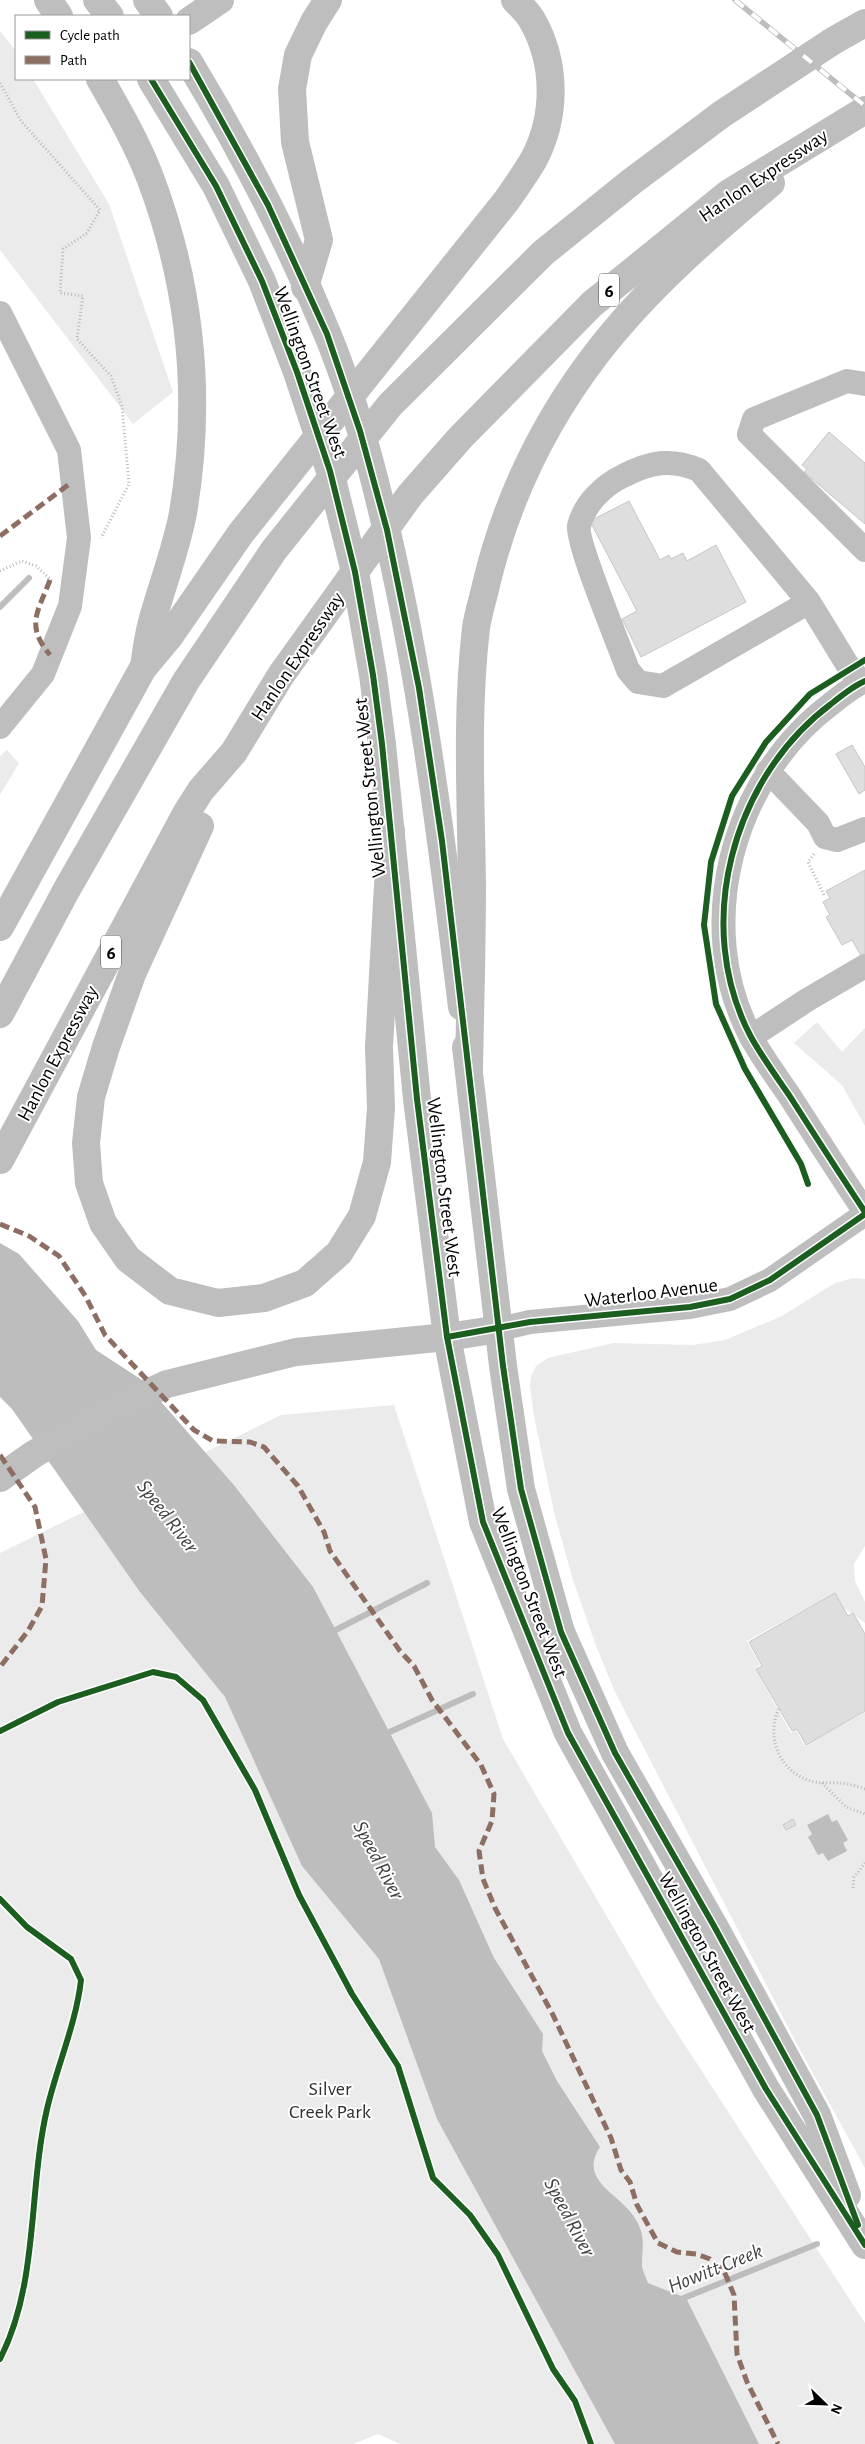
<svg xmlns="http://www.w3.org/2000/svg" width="865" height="2444" font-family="'Alegreya Sans',sans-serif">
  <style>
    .green { fill: #ebebeb }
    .water { fill: #bdbdbd }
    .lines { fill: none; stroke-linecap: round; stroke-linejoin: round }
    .stream { stroke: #bdbdbd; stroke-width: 6 }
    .building { fill: #dedede; stroke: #c6c6c6 }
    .path { stroke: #b9b9b9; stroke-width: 3; stroke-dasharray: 1 2.5; stroke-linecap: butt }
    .minor { stroke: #bebebe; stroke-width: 24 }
    .major { stroke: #bebebe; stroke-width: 28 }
    .highway { stroke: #bebebe; stroke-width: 28 }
    .rail-casing { stroke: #bebebe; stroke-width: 5.5 }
    .rail { stroke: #fff; stroke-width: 4; stroke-dasharray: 11; stroke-linecap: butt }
    .quiet { stroke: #8d6e63; stroke-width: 5; stroke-dasharray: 10 5; stroke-linecap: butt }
    .cycleway-casing { stroke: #fff; stroke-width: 9 }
    .cycleway { stroke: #1b5e20; stroke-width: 6 }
    .labels { text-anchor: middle; stroke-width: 4; stroke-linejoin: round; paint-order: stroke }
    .shield { fill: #fff; stroke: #4c4c4c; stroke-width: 1 }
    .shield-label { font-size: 19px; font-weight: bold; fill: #000 }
    .street-label { font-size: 20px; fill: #000; stroke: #fff }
    .park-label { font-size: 20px; fill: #313131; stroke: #fff }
    .water-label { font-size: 21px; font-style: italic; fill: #424242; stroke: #fff }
  </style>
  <rect width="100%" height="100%" fill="#fff"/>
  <g class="green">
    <polygon points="0,31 16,51 16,79 33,79 109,204 173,392 133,424 0,250"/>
    <polygon points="7,750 19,763 0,795 0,756"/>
    <polygon points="817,1022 842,1052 865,1028 865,1126 842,1085 794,1043"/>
    <polygon points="853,1278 865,1279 865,1546 854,1564 855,1581 865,1602 865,1623 844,1608 835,1593 747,1641 760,1665 755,1668 791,1733 796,1730 805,1746 865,1712 865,2168 799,2048 615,1692 596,1646 573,1580 554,1512 534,1416 530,1386 531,1376 536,1366 548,1358 613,1343 693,1345 725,1340 782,1316 835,1283"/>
    <polygon points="394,1405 503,1739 657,2002 865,2323 865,2444 400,2444 378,2434 353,2444 0,2444 0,1553 281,1415"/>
  </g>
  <g class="water">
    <path d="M 0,1243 L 19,1254 L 78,1321 L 96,1350 L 142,1380 L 233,1484 L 313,1587 L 432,1813 L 435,1847 L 459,1880 L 494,1958 L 543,2034 L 542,2051 L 557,2081 L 600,2147 C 577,2182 622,2194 636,2220 C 646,2237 642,2247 642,2265 C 642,2270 646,2277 648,2283 L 686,2298 L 759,2444 L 615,2444 L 437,2119 L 379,1959 L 302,1866 L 225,1697 L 140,1592 L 12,1409 L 0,1397 Z"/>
    <polygon points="828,1814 832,1822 837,1820 848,1840 843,1843 847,1851 828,1861 823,1853 818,1855 808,1837 812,1834 807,1825"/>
  </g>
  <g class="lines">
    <g class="stream">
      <polyline points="0,607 29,578"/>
      <polyline points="328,1634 427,1583"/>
      <polyline points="383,1735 473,1694"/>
      <polyline points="679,2300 817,2244"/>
    </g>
  </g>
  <g class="building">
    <polygon points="829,432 865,463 865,524 804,472 807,469 802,465"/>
    <polygon points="629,501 660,560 669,555 671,559 683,553 687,561 716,545 746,602 641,657 622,619 637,611 590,521"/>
    <polygon points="852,745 865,767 865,790 859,794 836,754"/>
    <polygon points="865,870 865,958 863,959 852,940 842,945 826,917 830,915 823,902 830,898 826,891"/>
    <polygon points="835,1593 848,1616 853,1613 865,1634 865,1711 806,1745 797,1729 792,1731 756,1669 762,1666 749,1642"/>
    <polygon points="793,1819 796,1825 786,1830 783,1825"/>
  </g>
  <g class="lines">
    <g class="path">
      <polyline points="0,83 21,121 100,210 87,233 63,249 60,293 83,296 77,339 111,376 122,406 129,484 101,538"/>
      <polyline points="0,571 22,561 36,566 52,581"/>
      <polyline points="814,854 808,862 825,897"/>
      <path d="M 779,1709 C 765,1737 780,1772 811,1781 C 820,1784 829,1782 838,1783 C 847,1783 856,1786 865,1789"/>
      <polyline points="822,1783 846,1807 865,1814"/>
      <polyline points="853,1888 854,1877 865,1863"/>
    </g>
    <g class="minor">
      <polyline points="0,313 69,450 79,538 70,606 43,674 0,727"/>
      <polyline points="865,384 847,381 754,419 749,434 865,550"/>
      <path d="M 809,602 L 663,686 L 638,682 L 628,670 C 620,647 576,542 579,526 C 584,504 604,485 623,476 C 650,462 671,458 699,470 L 809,602 L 850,669 L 862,682"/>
      <path d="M 865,681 C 853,686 841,696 831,704 C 732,778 692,926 751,1037 C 762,1057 776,1076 789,1095 C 814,1134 839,1173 865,1212"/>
      <polyline points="768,771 818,823 825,837 837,840 865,829"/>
      <polyline points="751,1037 807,1000 865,966"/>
      <polyline points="500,1329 530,1322 690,1307 730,1299 770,1280 865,1214"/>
    </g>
    <g class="major">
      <polyline points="97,0 110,16"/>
      <polyline points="147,0 159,16"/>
      <path d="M 189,62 C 241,148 288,239 327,333 C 361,416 382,505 400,592 C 428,729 445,868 462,1007"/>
      <polyline points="151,79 216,186 262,281 297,372 330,471 355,572 373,675 382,744 417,1099 447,1337 483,1522 568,1733 766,2089 865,2245"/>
      <polyline points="466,1047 503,1366 521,1489 561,1632 615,1753 714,1926 817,2115 847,2195"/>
      <polyline points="447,1337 500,1329"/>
    </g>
    <g class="highway">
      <polyline points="48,0 59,16"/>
      <polyline points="189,21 220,0"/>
      <path d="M 100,79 C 119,112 138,145 151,180 C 191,287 202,400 183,513 C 176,550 162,585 152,622 C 148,637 146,652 144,667"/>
      <polyline points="305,287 319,240 295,142 292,89 298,55 314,22 328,0"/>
      <polyline points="200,826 132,974 106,1047 91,1097 86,1143 89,1183 103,1223 128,1259 170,1291 218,1303 264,1298 305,1283 339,1253 362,1216 377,1162 381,1108 379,1047 391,831"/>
      <path d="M 0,927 L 143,668 L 169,637 L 241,533 L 507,200 C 516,187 526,173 534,159 C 557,115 556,62 532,20 C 528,13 521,6 515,0"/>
      <polyline points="0,1014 67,889 186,681 274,550 390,405 543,253 631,182 722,114 833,41 865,23"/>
      <path d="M 469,1070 C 470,1009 472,948 472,886 C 471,800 466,714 476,628 C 478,614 483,599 486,585 C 506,501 544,422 597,353 C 647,288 708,236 771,183"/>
      <polyline points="0,1160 187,812 201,790 234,752 281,675 410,495 460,438 592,304 729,193 865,110"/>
      <polyline points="0,1478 34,1454 108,1411 167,1384 296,1352 447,1337"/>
    </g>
    <g class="rail-casing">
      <polyline id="rail" points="735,0 865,106"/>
    </g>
    <use href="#rail" class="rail"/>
    <g class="quiet">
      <polyline points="0,536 72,482"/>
      <path d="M 50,580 C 38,612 25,625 50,655"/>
      <polyline points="0,1224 29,1236 59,1256 86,1297 105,1335 194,1430 213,1441 250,1442 264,1447 298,1486 324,1532 330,1551 400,1651 414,1666 432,1700 481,1765 494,1794 492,1821 479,1851 483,1879 495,1908 553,2015 611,2138 621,2170 630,2182 637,2205 658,2243 677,2252 696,2254 710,2259 724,2271 734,2295 737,2354 747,2382 778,2444"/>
      <polyline points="0,1455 35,1507 46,1559 42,1606 28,1631 0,1667"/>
    </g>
    <g class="cycleway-casing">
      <g id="cycleway">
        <polyline points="189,62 268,205 327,334 360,431 387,530 419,688 442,841 503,1366 521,1489 561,1632 615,1753 714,1926 817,2115 858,2225"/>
        <polyline points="151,79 216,186 262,281 297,372 330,471 355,572 373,675 382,744 417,1099 447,1337 483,1522 568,1733 766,2089 865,2245"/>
        <path d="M 865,681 C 853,686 841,696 831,704 C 732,778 692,926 751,1037 C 762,1057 776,1076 789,1095 C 814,1134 839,1173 865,1212"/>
        <polyline points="808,1184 801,1164 745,1069 716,1004 704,925 711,862 732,796 766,742 810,694 865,660"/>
        <polyline points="447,1337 530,1322 690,1307 730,1299 770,1280 865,1214"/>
        <polyline points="0,1731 58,1702 153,1672 176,1677 203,1700 255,1790 299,1895 352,1994 398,2066 433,2178 470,2215 498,2255 553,2369 575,2401 591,2444"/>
        <path d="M 0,1899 L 27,1927 L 71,1959 L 81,1980 C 76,2024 57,2066 47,2109 C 28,2191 39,2283 0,2359"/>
      </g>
    </g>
    <use href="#cycleway" class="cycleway"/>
  </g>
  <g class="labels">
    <g class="shield">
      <rect x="599" y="273.5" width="20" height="33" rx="4"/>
      <rect x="101" y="935.5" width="20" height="33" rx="4"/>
    </g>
    <g class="shield-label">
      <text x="609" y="297">6</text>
      <text x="111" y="959">6</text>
    </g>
    <g class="street-label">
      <text transform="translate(763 175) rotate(-34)" y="7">Hanlon Expressway</text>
      <text transform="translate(311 372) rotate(70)" y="7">Wellington Street West</text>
      <text transform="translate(297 656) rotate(-56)" y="7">Hanlon Expressway</text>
      <text transform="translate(369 788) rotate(-96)" y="7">Wellington Street West</text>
      <text transform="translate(57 1053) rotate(-62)" y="7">Hanlon Expressway</text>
      <text transform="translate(445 1187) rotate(83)" y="7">Wellington Street West</text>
      <text transform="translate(651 1292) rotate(-7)" y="7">Waterloo Avenue</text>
      <text transform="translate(530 1592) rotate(69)" y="7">Wellington Street West</text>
      <text transform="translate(708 1952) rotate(61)" y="7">Wellington Street West</text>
    </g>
    <g class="park-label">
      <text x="330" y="2095">Silver<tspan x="330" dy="23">Creek Park</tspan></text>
    </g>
    <g class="water-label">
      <text transform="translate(168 1516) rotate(52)" y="7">Speed River</text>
      <text transform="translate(379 1860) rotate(62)" y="7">Speed River</text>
      <text transform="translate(570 2217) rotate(62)" y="7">Speed River</text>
      <text transform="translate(715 2268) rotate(-22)" y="7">Howitt Creek</text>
    </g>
  </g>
  <rect x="15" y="15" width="175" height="65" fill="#ffffff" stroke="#999999"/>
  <rect x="25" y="31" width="25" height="8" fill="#1b5e20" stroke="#999999"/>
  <text x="60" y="40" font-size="15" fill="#000000">Cycle path</text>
  <rect x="25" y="56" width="25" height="8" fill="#8d6e63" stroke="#999999"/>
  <text x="60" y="65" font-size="15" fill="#000000">Path</text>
  <g transform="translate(825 2404) rotate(113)" stroke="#ffffff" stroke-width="4" paint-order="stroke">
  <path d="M0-4L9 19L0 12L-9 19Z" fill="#000000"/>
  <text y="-8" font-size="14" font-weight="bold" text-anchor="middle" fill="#000000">N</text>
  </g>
</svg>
